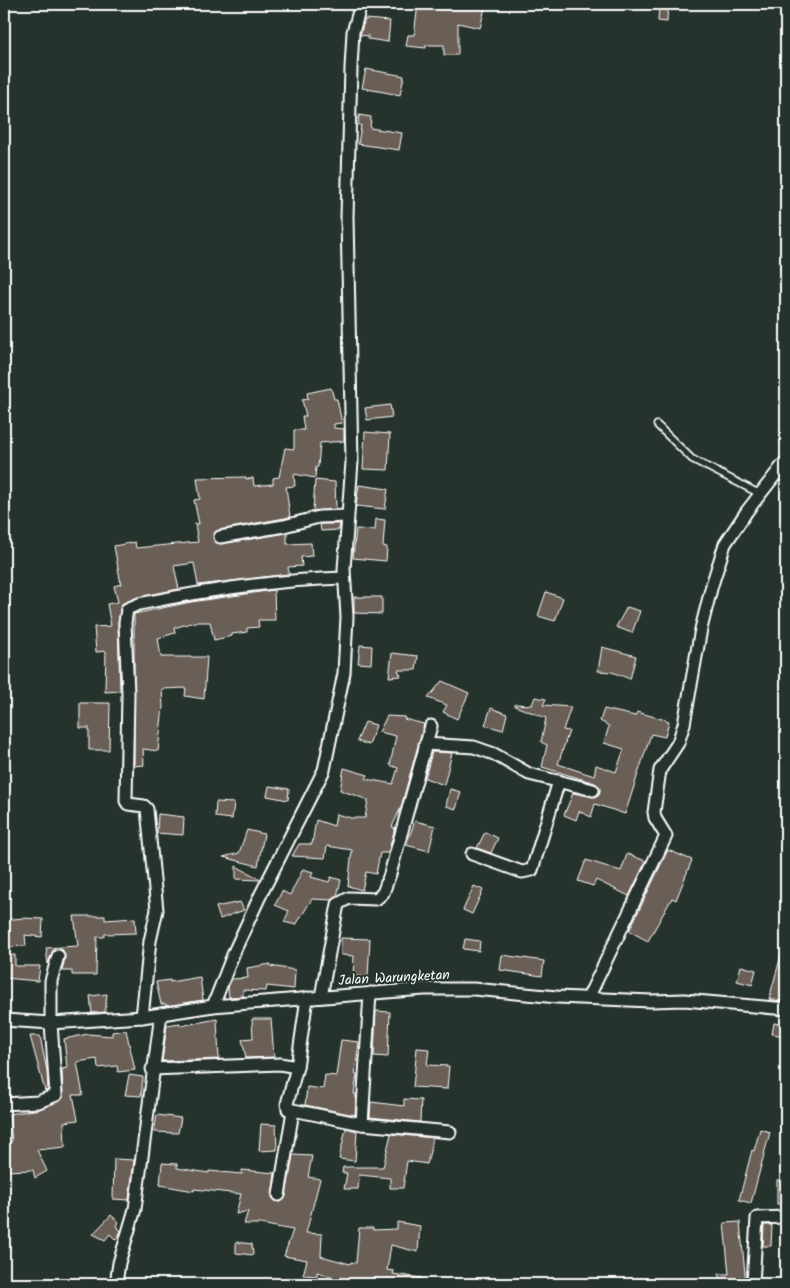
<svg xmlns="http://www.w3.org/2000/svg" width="790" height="1288" font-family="Kalam,sans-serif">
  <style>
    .building { fill: #6a5e57; stroke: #fff }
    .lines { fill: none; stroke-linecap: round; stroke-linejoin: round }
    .service-casing { stroke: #fff; stroke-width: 9 }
    .minor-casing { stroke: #fff; stroke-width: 15 }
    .service { stroke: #26332d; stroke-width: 5.5 }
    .minor { stroke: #26332d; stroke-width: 11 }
    .labels { text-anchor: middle; stroke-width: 4; stroke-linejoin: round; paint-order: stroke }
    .street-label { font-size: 14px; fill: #fff; stroke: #26332d }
  </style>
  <rect width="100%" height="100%" fill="#26332d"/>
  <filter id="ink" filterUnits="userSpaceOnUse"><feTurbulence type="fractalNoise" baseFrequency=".02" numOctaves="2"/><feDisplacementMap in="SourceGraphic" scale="10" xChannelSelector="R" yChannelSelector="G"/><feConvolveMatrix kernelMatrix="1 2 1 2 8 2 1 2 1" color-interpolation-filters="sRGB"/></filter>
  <g filter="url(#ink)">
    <g class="building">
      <polygon points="418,4 486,4 480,28 458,23 458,55 444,55 444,45 426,45 426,48 406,46 408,35 414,35"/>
      <polygon points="659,4 668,4 667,22 658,21"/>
      <polygon points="365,19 390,21 388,42 368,39 368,36 360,35"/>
      <polygon points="366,69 404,76 400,95 362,88"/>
      <polygon points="359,115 371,117 370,128 402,133 399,150 358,144 361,125 358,125"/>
      <polygon points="331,388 334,399 337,399 342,423 334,424 334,428 344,429 344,441 320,443 318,467 316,467 315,478 294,474 295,486 286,487 290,517 219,530 213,535 215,542 221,544 287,533 287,544 311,543 312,556 301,557 302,566 288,567 289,574 198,585 194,563 174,566 179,589 138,597 121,605 118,623 120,691 105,692 106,651 96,652 94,627 111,626 107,604 118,602 114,586 121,584 114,546 135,542 136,548 198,542 195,524 199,524 194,500 200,499 197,478 246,477 246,479 253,478 254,486 273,484 273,478 279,477 285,448 294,449 294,430 304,430 302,416 306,416 302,400 308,399 307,393"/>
      <polygon points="390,405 392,417 367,420 365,408"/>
      <polygon points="365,432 390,434 388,470 363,469"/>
      <polygon points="315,480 335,482 336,509 313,511"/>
      <polygon points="359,485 388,489 385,509 356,506"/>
      <polygon points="376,519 385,520 383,546 387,547 386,561 353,558 356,529 375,530"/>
      <polygon points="320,524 340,524 339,530 321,531"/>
      <polygon points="274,590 275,620 258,620 259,627 247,628 247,632 232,634 232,636 214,640 210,622 194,622 174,628 175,633 158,638 161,657 207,657 204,699 185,696 186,688 162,689 163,707 158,751 143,749 144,765 134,766 134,614 191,602"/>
      <polygon points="546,592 563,598 555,621 538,616"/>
      <polygon points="354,597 382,597 382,614 354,613"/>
      <polygon points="627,607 640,611 632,633 616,627"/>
      <polygon points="360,645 372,646 371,664 358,663"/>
      <polygon points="602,647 636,656 630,679 612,672 598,671"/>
      <polygon points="392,653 418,656 416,670 398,670 401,676 389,677"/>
      <polygon points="442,681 469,693 457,719 443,712 447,705 428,698"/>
      <polygon points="535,697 546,699 543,705 571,707 563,730 569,731 558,764 594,776 596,765 616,772 624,749 604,743 609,726 600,721 604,709 635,716 637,712 669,721 665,737 651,734 625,814 595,804 591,817 579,811 576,820 564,815 573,793 595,797 599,795 600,788 595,783 542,767 547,745 541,742 546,718 515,706 515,704 532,705"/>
      <polygon points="80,703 110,703 109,750 89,750 89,728 80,728"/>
      <polygon points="491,708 507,714 503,730 485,725"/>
      <polygon points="387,716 405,717 404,719 424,724 401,807 392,827 395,828 388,853 380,853 376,874 366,872 362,890 348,886 352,850 327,846 325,858 292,856 299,844 312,844 316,820 334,826 336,814 351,818 365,818 368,800 340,790 344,768 368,775 366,779 393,784 398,768 390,765 396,736 379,732"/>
      <polygon points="365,722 376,725 369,745 357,741"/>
      <polygon points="432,752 452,753 444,785 425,778"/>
      <polygon points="269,786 289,789 288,800 267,796"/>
      <polygon points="450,789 461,792 456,809 446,806"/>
      <polygon points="216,802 234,803 232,819 215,817"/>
      <polygon points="158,814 184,817 183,835 157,833"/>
      <polygon points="415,821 435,826 429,851 406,845"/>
      <polygon points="247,830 264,834 258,866 223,857 239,853"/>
      <polygon points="485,832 498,838 491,853 477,848"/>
      <polygon points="668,850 692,860 676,900 672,898 648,941 629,931"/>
      <polygon points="627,854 646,861 629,896 596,880 593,886 578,881 586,860 621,871"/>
      <polygon points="236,866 260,879 259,880 236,879"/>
      <polygon points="303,869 313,872 311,877 329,882 331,877 341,880 337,896 332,900 312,899 296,925 284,922 289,911 275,905 282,891 290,895"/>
      <polygon points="474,886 483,890 472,914 463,910"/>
      <polygon points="240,902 244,910 220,919 216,907"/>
      <polygon points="74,916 105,916 105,920 135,918 136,933 105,934 104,937 97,937 96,975 72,975 72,971 62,971 65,958 63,950 53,950 48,964 46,948 78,946"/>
      <polygon points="23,918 43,919 42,937 25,935 26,946 9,947 7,935 4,935 4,920"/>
      <polygon points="341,938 370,939 368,977 353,976 354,956 341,955"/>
      <polygon points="465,939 480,941 479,951 463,949"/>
      <polygon points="783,948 786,949 786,993 784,1001 773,1000 769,999"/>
      <polygon points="15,955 15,966 40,966 38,981 4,978 4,956"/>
      <polygon points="502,955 544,961 542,976 500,970"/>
      <polygon points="271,964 270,966 295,970 294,989 267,986 266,991 243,990 243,996 229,997 228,987 232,979 248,978 247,968"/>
      <polygon points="741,966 756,970 752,985 737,981"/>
      <polygon points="200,977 203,1000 166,1006 166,1004 161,1004 156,982 170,980 170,982"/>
      <polygon points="107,994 105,1012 92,1013 90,996"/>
      <polygon points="376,1011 390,1012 388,1057 374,1056"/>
      <polygon points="217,1019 219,1059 162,1061 167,1025 180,1023 180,1026"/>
      <polygon points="252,1019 271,1019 274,1057 246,1058 242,1039 253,1038"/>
      <polygon points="774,1023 786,1025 785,1036 772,1034"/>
      <polygon points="126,1030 135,1070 118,1072 117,1066 98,1068 97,1059 77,1062 83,1095 73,1095 78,1120 64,1122 65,1147 37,1150 47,1171 35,1178 33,1170 4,1171 4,1144 12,1141 9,1114 40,1109 63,1098 62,1069 67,1068 64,1039 88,1034 112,1036 112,1032"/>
      <polygon points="30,1036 40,1036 47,1071 48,1090 45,1091"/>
      <polygon points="341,1040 359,1042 355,1074 357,1075 354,1094 356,1094 355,1115 305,1105 307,1087 323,1089 325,1075 336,1076"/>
      <polygon points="417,1048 429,1049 427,1065 449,1066 447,1089 413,1087"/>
      <polygon points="129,1075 143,1077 141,1096 125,1095"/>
      <polygon points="404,1099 421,1100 420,1122 370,1117 371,1102 404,1106"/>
      <polygon points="157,1115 181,1118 178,1133 154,1132"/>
      <polygon points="261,1124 276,1125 277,1150 259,1151"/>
      <polygon points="346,1128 357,1131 355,1161 339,1159"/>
      <polygon points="760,1129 770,1132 751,1203 739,1200 752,1150 754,1151"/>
      <polygon points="391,1134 433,1138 427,1164 407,1161 403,1188 390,1188 390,1178 359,1175 358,1189 344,1189 347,1173 342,1173 343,1167 383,1167"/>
      <polygon points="293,1155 312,1156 308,1177 320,1179 306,1233 322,1234 321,1256 350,1264 351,1262 356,1263 359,1228 373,1228 373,1230 397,1229 397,1222 420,1226 418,1252 391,1245 387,1270 394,1271 393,1274 422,1278 422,1284 349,1284 350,1282 317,1272 317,1276 303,1275 307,1260 284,1256 293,1230 260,1224 244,1224 248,1211 236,1214 241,1194 194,1189 194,1191 160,1185 162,1163 177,1164 177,1168 209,1173 209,1171 242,1174 242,1170 275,1173 272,1197 275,1201 281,1202 286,1196"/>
      <polygon points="114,1159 134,1160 129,1200 113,1199"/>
      <rect x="777" y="1180" width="9" height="24"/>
      <polygon points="111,1215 119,1222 116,1226 121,1231 116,1240 110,1234 105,1240 93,1234"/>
      <polygon points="740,1222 746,1284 720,1284 719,1274 729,1274 724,1223"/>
      <polygon points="764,1225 772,1225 771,1246 763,1246"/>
      <polygon points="236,1242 252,1244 253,1255 236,1253"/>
    </g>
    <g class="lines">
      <g class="service-casing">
        <polyline id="service" points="657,425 692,459 760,494"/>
      </g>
      <g class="minor-casing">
        <g id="minor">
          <polyline points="220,537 284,526 319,517 347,516"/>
          <polyline points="425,744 474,747 494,754 529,774 593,790"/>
          <polyline points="472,854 522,872 532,870 559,781"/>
          <polyline points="321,997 338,904 349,898 376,899 383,893 390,874 431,726"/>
          <polyline points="307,998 297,1067 287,1104 288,1109 362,1124 450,1132"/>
          <polyline points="588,998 666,836 655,818 654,812 660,770 678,743 684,724 701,629 712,585 725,544 747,511 786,461"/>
          <polyline points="213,1006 234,952 260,896 324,770 344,673 347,617 344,569 352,462 347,217 351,68 353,32 361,4"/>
          <path d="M 142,1017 L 150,941 L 157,910 L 147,809 L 144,806 L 128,804 L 126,801 L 128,694 L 125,623 L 127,609 L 139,604 C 208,590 273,580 344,578"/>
          <polyline points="4,1020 51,1023 142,1017 213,1006 424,989 474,989 557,997 651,1001 684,1000 786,1009"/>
          <polyline points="152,1069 280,1064 297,1067"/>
          <polyline points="4,1104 38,1102 56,1095 51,1023 51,981 58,956"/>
          <polyline points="362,1124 370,993"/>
          <polyline points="279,1195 293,1111"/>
          <polyline points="116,1284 119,1263 135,1209 161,1014"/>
          <polyline points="753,1284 757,1218 786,1217"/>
        </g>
      </g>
      <use href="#service" class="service"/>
      <use href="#minor" class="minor"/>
    </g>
  </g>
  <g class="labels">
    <g class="street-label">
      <text transform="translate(394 977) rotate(-3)" y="5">Jalan Warungketan</text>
    </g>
  </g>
  <rect width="790" height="1288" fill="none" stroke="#26332d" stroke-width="20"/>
  <rect x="10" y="10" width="770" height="1268" fill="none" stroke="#fff" stroke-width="2" filter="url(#ink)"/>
</svg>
